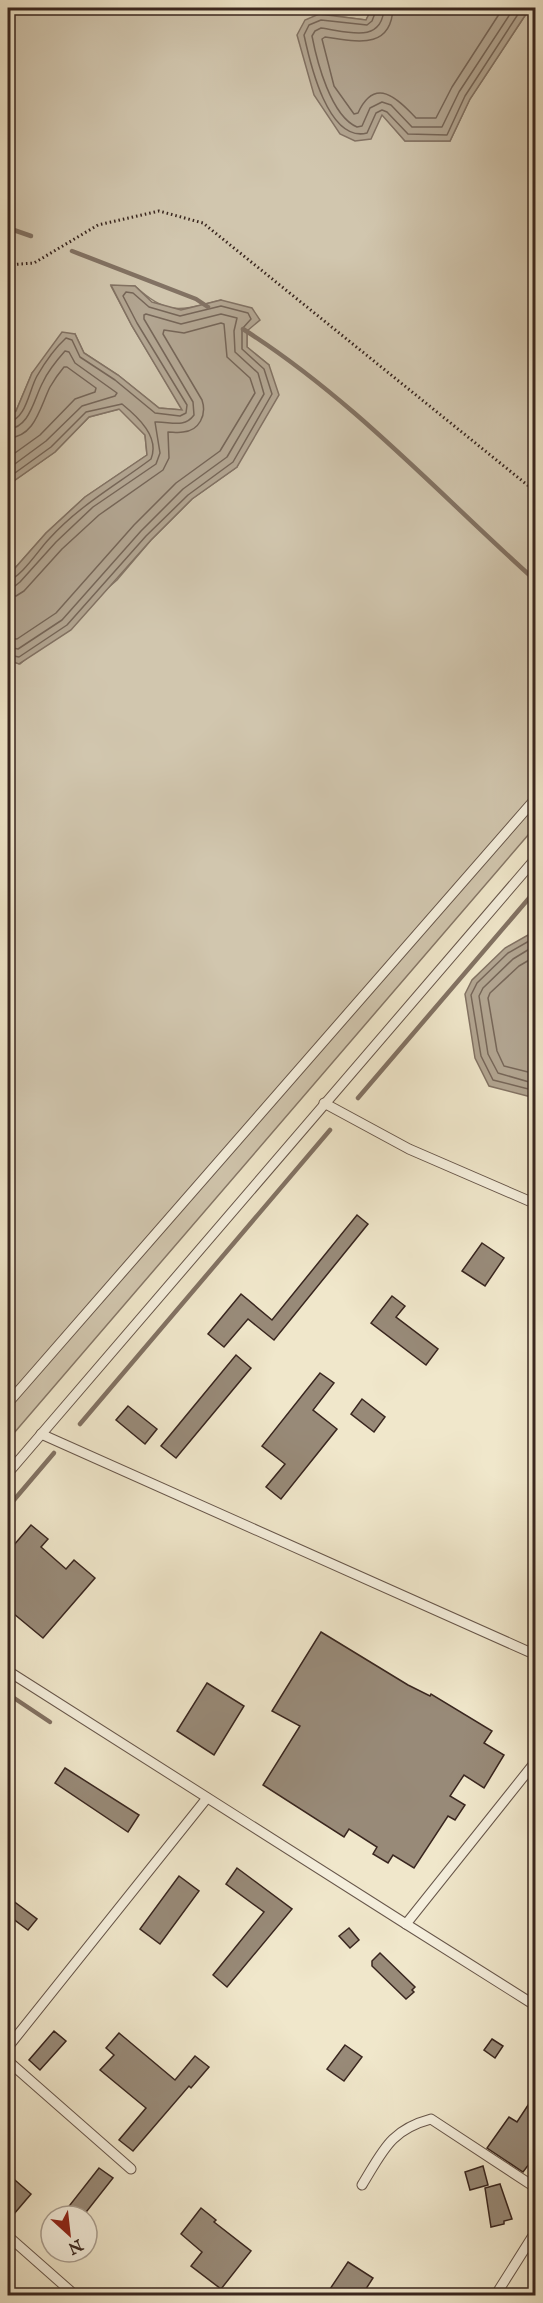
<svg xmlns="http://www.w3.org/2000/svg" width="543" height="2303" font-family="'IM FELL English',serif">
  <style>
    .green { fill: #d1c6ae; stroke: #857666; stroke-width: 1.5 }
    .water { fill: #b2a591; stroke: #827263; stroke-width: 1.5 }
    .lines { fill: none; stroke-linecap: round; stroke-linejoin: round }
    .shore { stroke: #766658; stroke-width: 1.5 }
    .stream { stroke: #827263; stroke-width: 4.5 }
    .building { fill: #988a78; stroke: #39261f; stroke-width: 1.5 }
    .lane-casing { stroke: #67564a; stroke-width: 11 }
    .path { stroke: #39261f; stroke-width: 3; stroke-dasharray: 1.5 3; stroke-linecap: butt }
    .lane { stroke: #f5efdd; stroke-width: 9 }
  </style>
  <rect width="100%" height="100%" fill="#f0e7cb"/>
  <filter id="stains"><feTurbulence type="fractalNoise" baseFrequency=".00333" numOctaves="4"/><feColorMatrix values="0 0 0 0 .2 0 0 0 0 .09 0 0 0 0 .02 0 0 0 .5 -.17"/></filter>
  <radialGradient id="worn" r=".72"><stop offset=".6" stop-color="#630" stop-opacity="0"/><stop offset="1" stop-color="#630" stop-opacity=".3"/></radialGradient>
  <g class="green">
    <path d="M 8,8 L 372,8 L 366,20 L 320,14 L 382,114 L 405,141 L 450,141 L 470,99 L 530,8 L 535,8 L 535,827 L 8,1440 L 8,660 L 20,664 L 117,580 L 151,540 L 192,499 L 237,467 L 269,365 L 247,347 L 247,331 L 221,300 C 181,310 168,317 135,286 L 111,286 L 132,326 L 183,410 L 159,408 L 118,375 L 84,353 L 75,334 L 32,373 L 16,411 L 8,418 Z"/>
    <polygon points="120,409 145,435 147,455 85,497 46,533 8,576 8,485 55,452 89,417"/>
  </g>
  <g class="water">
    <polygon points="372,8 530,8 470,99 450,141 405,141 382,115 371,139 355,141 340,134 314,95 297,35 305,20 319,14 366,20"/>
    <polygon points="111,285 135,286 152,302 181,310 221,300 252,308 260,320 247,331 247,347 269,365 279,395 237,467 192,499 151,540 71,630 19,664 8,660 8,576 46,533 85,497 147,455 145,435 119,409 89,417 55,452 8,485 8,418 16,411 32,373 62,332 75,334 84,353 118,375 159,408 182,410 132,326"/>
    <polygon points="535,931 536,931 535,1098 489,1086 475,1058 465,994 472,980 505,948"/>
  </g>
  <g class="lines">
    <g class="shore">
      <path d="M 377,8 L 372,21 L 367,25 L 321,20 L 309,25 L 304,35 C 310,63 328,143 367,133 L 376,113 L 382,110 L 387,112 L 408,134 L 447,135 L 465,96 L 522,8"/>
      <path d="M 384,8 C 382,45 346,31 321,28 L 315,31 L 312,36 C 317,62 331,116 357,127 L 362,126 L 370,108 L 382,102 L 391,105 L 412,127 L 442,127 L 459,92 L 514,8"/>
      <path d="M 393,8 C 391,51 355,41 325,37 L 322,39 L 334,86 L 354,114 L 358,113 C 375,76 397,98 416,118 L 436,118 L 452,87 L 503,8"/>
      <path d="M 8,422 C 26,420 29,390 37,376 C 44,364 56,347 66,338 L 72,340 L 80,357 L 115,380 L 155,413 L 180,416 L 186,413 L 187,405 L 137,323 L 123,296 L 126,292 L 133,293 L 149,307 L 180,316 L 221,306 L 248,313 L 251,319 L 242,329 L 242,349 L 264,369 L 272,394 L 233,462 L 188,495 L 146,536 L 67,625 L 19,657 L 8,655"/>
      <path d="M 8,429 C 30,428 34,398 43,382 C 48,371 57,360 65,351 L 69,352 L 75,363 L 117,393 L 115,396 L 82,406 L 46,441 L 8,469"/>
      <path d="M 8,438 C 35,437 40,407 50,387 C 54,380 59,373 64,367 L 67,367 L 96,388 L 95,392 L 75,399 L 40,435 L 8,458"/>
      <path d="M 8,478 L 51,447 L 86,412 L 122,404 C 138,417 160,437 151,459 C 115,486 80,505 49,539 C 40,548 20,579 8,580"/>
      <path d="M 8,587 L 15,586 L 20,582 L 56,542 L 93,507 L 156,464 L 160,453 L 155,422 C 169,421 184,429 194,415 L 193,402 L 144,319 L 144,315 L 146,314 L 181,324 L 221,314 L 237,318 L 234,331 L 235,352 L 258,373 L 264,394 L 227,457 L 183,489 L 141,531 L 62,620 L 18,649 L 8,647"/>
      <path d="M 8,596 L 16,596 L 24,591 L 62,549 L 99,515 L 163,470 L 169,458 L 168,432 C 173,432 178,433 183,432 C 199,431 207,415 202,400 L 163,334 L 164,330 L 184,333 L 221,323 L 224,324 L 227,357 L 250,378 L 255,393 L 220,451 L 176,483 L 134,525 L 56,613 L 17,639 L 8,638"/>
      <polyline points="536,937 508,953 477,983 471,995 481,1056 493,1080 536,1091"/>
      <polyline points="536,945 513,959 483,988 479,996 488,1054 498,1073 536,1084"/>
      <polyline points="536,956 519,966 490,993 488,998 497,1051 504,1066 536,1074"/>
    </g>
    <g class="stream">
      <polyline points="8,228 31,236"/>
      <polyline points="72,251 196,299 208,307"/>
      <path d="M 243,329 C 352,398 441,496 536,581"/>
      <polyline points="358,1098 536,890"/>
      <polyline points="80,1424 330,1130"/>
      <polyline points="8,1507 54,1453"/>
      <polyline points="8,1650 11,1652"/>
      <polyline points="8,1694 50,1722"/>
    </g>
  </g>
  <g class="building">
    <polygon points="357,1215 368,1224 274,1340 248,1319 224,1347 208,1334 241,1294 272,1320"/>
    <polygon points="482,1243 504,1258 485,1286 462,1271"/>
    <polygon points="392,1296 405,1306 396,1317 438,1349 426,1365 371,1323"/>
    <polygon points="236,1355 251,1368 176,1458 161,1446"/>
    <polygon points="320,1373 334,1383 313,1410 337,1429 281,1499 266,1487 285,1464 262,1446"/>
    <polygon points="362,1399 385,1417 374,1432 351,1414"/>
    <polygon points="128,1406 157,1429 145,1444 116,1420"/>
    <polygon points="31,1525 48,1539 41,1547 66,1569 74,1560 95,1578 43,1638 8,1609 8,1552"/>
    <polygon points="321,1632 408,1685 430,1696 431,1694 492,1731 484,1743 504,1755 484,1788 464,1775 450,1796 465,1805 455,1820 448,1816 414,1868 393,1855 388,1863 373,1854 377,1847 349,1829 344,1837 263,1785 300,1726 272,1711"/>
    <polygon points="207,1683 244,1706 214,1755 177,1731"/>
    <polygon points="65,1768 139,1815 128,1832 55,1783"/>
    <polygon points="237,1868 292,1909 227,1987 213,1975 264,1912 226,1884"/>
    <polygon points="179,1876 199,1891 160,1944 140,1929"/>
    <polygon points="8,1897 37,1919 28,1930 8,1915"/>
    <polygon points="349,1928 359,1940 350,1948 339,1936"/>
    <polygon points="380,1953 415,1987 412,1990 414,1992 406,1999 372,1966 372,1961"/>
    <polygon points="54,2031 66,2041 40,2070 29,2060"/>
    <polygon points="119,2033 175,2080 195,2056 209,2067 191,2088 189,2086 133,2151 119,2140 146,2108 100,2070 114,2055 106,2048"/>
    <polygon points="492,2039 503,2046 495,2058 484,2050"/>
    <polygon points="345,2045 362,2057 344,2081 327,2069"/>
    <polygon points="536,2093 536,2155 523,2172 487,2148 509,2117 517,2122"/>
    <polygon points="483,2166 488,2185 470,2190 465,2172"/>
    <polygon points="99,2168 113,2178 83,2216 74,2216 66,2210"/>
    <polygon points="8,2174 31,2194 8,2221"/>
    <polygon points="500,2184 512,2219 504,2221 504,2224 491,2227 485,2188"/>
    <polygon points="201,2208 216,2220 214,2222 251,2251 221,2289 191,2266 202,2252 181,2234"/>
    <polygon points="348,2262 373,2278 362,2295 326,2295"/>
  </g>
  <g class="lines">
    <g class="lane-casing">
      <g id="lane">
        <polyline points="324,1103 409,1149 536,1204"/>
        <polyline points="8,1403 536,798"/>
        <polyline points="41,1434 536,1655"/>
        <polyline points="8,1473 536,858"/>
        <polyline points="8,1671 406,1924"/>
        <polyline points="536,1761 406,1924 536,2006"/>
        <polyline points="8,2047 207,1798"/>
        <polyline points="8,2061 131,2169"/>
        <path d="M 362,2185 C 383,2151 390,2130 431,2119 L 536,2188"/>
        <polyline points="8,2236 76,2296"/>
        <polyline points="495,2296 536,2231"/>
      </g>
    </g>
    <polyline class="path" points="8,265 34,263 98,225 159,211 203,223 536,492"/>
    <use href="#lane" class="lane"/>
  </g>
  <rect width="543" height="2303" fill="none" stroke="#f0e7cb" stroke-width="30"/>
  <rect x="9" y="9" width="525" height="2285" fill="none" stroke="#39261f" stroke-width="3"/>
  <rect x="15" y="15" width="513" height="2273" fill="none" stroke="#39261f" stroke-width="1.5"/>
  <g transform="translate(69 2234) rotate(153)"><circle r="28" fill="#f5efdd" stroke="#aa9f91" stroke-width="1.5"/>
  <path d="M0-4.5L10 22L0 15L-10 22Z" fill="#8f2418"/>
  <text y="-9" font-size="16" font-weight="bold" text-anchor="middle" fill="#39261f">N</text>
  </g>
  <rect width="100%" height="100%" filter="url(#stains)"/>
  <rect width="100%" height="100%" fill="url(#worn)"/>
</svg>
